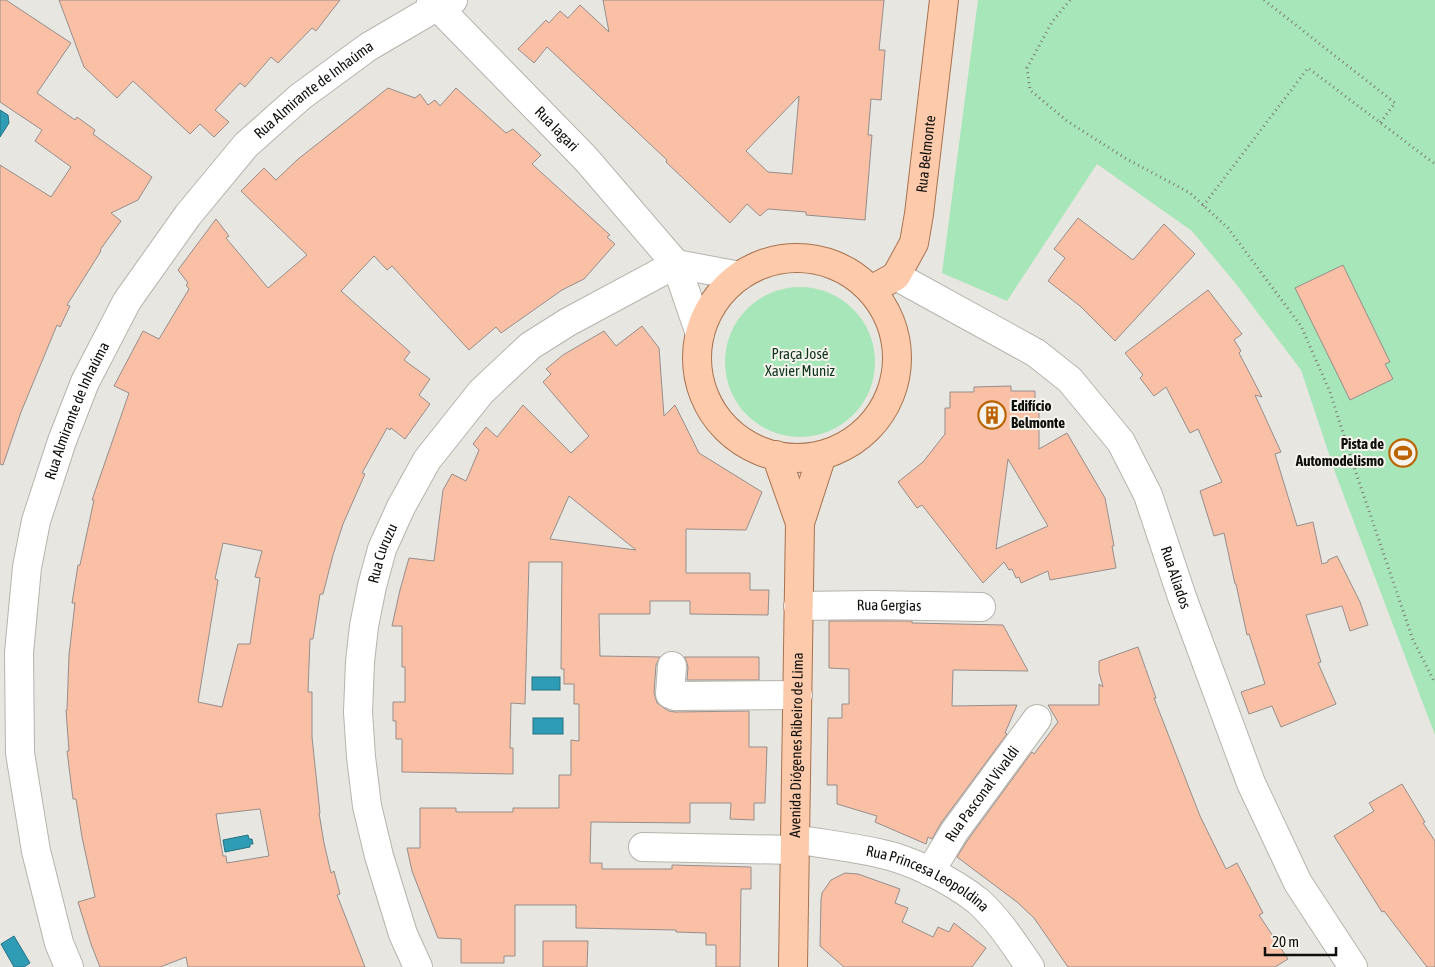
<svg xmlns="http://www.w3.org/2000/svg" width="1435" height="967" font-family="'Asap Condensed',sans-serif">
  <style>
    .green { fill: #a7e6b8 }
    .water { fill: #2f9cb5; stroke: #257282 }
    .building { fill: #fac0a6; stroke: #958e8c; fill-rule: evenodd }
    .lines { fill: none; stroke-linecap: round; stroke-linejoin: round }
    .minor-casing { stroke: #b6b4ae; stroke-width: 30 }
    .major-casing { stroke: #a8724f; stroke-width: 30 }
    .path { stroke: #7d7c77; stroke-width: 3; stroke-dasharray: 1 4; stroke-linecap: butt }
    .minor { stroke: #fff; stroke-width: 28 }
    .major { stroke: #fdcbab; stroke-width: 28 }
    .labels { text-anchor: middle; stroke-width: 4; stroke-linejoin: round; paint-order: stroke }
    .street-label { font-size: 15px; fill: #0f0f0c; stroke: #f6f4ed }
    .park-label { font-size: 15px; fill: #0f361d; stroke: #f6f4ed }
    .poi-label { font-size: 15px; font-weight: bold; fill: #0f0f0c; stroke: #f6f4ed; text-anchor: start }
  </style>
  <rect width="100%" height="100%" fill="#e8e6e0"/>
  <g class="green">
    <polygon points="978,0 1435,0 1435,735 1336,475 1301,370 1236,284 1192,231 1097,164 1007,301 942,273"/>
    <circle cx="800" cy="362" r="75"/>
  </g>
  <g class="water">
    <polygon points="0,110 8,115 9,123 0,137"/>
    <rect x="532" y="677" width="28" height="13"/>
    <rect x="533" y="718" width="30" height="16"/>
    <polygon points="248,835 249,839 252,839 253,844 250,844 250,847 225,852 223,840"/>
    <polygon points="14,936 30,963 24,967 14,967 1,944"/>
  </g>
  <g class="building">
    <polygon points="0,0 6,0 71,43 37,93 75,120 77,117 95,130 93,134 152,177 138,200 111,213 121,221 100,250 101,251 67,305 70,306 60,327 57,325 21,412 3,465 0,464 0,165 51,197 71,167 35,141 42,130 0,102"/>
    <polygon points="59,0 340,0 316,31 312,28 278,63 271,57 245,87 240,83 215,110 229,122 214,137 200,124 190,134 133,81 117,98 84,67"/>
    <path d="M 603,0 L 884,0 L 879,50 L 885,50 L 881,100 L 871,99 L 868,135 L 872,135 L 865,220 L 806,215 L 806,212 L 768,209 L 760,216 L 747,204 L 730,223 L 666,162 L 667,160 L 547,47 L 534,63 L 518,49 L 546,20 L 549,23 L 560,11 L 568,18 L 580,5 L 609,32 ZM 799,96 L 792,174 L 768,172 L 746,151 Z"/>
    <path d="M 388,88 L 415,98 L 420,94 L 428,105 L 435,100 L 440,106 L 456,88 L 506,133 L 513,129 L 541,155 L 532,164 L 610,235 L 607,237 L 615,244 L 584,279 L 562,290 L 501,333 L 496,327 L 469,350 L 392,266 L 387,270 L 374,256 L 341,291 L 410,352 L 404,360 L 430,379 L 419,395 L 430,404 L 405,439 L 391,428 L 390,430 L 387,428 L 362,473 L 365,474 L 343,524 L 333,555 L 323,594 L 320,594 L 313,639 L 310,639 L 308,692 L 312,692 L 312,737 L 320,813 L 319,813 L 324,843 L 331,873 L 334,871 L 340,894 L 337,895 L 365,967 L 188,967 L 186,957 L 160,967 L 100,967 L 91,944 L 78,902 L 95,897 L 82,837 L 76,799 L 73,799 L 67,751 L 69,751 L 66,710 L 67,710 L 69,655 L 75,603 L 72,603 L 78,565 L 80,565 L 94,500 L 92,500 L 129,393 L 114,386 L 143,331 L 159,339 L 189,289 L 186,285 L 188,283 L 178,270 L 216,219 L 229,236 L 226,238 L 268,288 L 307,255 L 241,191 L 264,168 L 276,180 L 297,160 ZM 223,543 L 262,551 L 255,577 L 260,578 L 250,644 L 238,644 L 222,707 L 198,702 L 218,580 L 215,579 ZM 260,809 L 269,856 L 227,863 L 226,856 L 223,856 L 216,814 Z"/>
    <polygon points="1078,218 1133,260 1164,224 1195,254 1115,341 1080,306 1048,281 1065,258 1054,249"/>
    <polygon points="1343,265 1390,362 1385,364 1393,379 1350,400 1295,288"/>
    <polygon points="1208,290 1242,334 1234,340 1241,351 1239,353 1262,397 1255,395 1281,452 1275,454 1297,526 1313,522 1322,564 1328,562 1328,560 1337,556 1360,602 1368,625 1350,631 1342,606 1306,615 1321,662 1318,663 1336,704 1281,727 1272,706 1249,714 1241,692 1265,684 1249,634 1247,635 1236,584 1235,584 1224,533 1214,536 1200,491 1222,482 1198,429 1190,433 1166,387 1154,396 1140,378 1143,375 1125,353"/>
    <path d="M 642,326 L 659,348 L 664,416 L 675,405 L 699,453 L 762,492 L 746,530 L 686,529 L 686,573 L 750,573 L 750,590 L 769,590 L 768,615 L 690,614 L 690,601 L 650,601 L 650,614 L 599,614 L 600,656 L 660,657 L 656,665 L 654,693 L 657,703 L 664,708 L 669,711 L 675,712 L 749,711 L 749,747 L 767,747 L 765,803 L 754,803 L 754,820 L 730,819 L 731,803 L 690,803 L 690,823 L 591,822 L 590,863 L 602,863 L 602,869 L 672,869 L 672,865 L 751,867 L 751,889 L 741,889 L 740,967 L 716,967 L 716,945 L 706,945 L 706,933 L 676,932 L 676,930 L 576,928 L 576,905 L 515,905 L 515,956 L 504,956 L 504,963 L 461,963 L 461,939 L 438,938 L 412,871 L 407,848 L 420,848 L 420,808 L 456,808 L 456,812 L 513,812 L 513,808 L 559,808 L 559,775 L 571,775 L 571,740 L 579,741 L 579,704 L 574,704 L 574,684 L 564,684 L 564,669 L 561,669 L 562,562 L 529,562 L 525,704 L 511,703 L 510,748 L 513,748 L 513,774 L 402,772 L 402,739 L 396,739 L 396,721 L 393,721 L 393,702 L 405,702 L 405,667 L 402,667 L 402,626 L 392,626 L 400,590 L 409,558 L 434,561 L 443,490 L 452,474 L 466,481 L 479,450 L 473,444 L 486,427 L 497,437 L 523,405 L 571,453 L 589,436 L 543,382 L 551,374 L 546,369 L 563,355 L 604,331 L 616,346 ZM 569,496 L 636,550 L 550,539 Z"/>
    <path d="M 1011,386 L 1011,391 L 1035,391 L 1035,407 L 1039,407 L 1039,449 L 1067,433 L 1105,498 L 1114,546 L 1112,546 L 1116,568 L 1050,580 L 1048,571 L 1021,583 L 1019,577 L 1016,578 L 1012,569 L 1009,570 L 1004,562 L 983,583 L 922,505 L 917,508 L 898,482 L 923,462 L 945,434 L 945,408 L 950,408 L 950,392 L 974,392 L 974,387 ZM 1008,459 L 1048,526 L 996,549 Z"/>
    <polygon points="829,621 912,621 912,623 1003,625 1028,671 953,670 952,706 1017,705 1005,733 1007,734 941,823 932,839 928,837 926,844 875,822 877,816 837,804 837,785 827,785 828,718 842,718 842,704 849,704 849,669 829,668"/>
    <polygon points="1138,647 1156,698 1154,698 1200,816 1226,869 1237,863 1263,913 1259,915 1288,959 1275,967 1068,967 1034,918 1017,902 957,857 967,841 1032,752 1034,754 1058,722 1048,705 1099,705 1099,684 1103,687 1099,672 1099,661"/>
    <polygon points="684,657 759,657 759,680 687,680 688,667 686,660"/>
    <polygon points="1402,784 1425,822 1423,823 1435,841 1435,967 1427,967 1384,911 1382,912 1334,836 1374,811 1369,803"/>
    <polygon points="845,873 858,874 900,889 895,903 908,908 902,922 933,937 938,927 949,932 954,923 986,948 972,967 844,967 820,946 821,900 822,893 831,880"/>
    <polygon points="543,941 588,941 587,967 543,967"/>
  </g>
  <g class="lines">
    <g class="minor-casing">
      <g id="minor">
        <path id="s1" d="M 431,0 L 586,159 L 676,264 L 700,334"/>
        <polyline points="676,264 740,276"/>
        <path id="s2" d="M 896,276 L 1036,353 L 1070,380 L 1121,442 L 1148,495 L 1182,597 L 1251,783 L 1298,883 L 1353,967"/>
        <path id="s3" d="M 798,606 L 873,605 L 981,607"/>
        <polyline points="672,666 670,694 675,696 798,695"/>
        <path id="s4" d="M 795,839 C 823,844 851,847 878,853 C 912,860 951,880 978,901 C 999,920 1014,944 1030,967"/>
        <polyline points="643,847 794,850"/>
        <path id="s5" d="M 930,872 L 954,832 L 1037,719"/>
        <path id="s6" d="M 69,967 L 59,943 L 36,851 L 20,753 L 19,653 L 27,567 L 36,521 L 62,441 L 85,382 L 127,301 L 188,215 L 246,145 L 300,97 L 368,47 L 438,6 L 453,0"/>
        <path id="s7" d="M 418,967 L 403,934 L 379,856 L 367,806 L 361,757 L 358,712 L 360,662 L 364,626 L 372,586 L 382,549 L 401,507 L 427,460 L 481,392 L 530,346 L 568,322 L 676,264"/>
      </g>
    </g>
    <g class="major-casing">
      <g id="major">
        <circle cx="797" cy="358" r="100"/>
        <path id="s8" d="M 871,290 L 896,276 L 914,243 L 919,214 L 944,0"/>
        <polyline points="776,455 800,523"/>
        <path id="s9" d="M 793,967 L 800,523 L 822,455"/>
      </g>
    </g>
    <g class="path">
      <polyline points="1070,0 1052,22 1027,68 1030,90 1067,121 1125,158 1190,193 1228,228 1301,326 1330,392 1354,467 1413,640 1435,683"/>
      <polyline points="1264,0 1395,103 1380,123"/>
      <polyline points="1203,206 1308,68 1435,164"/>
    </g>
    <use href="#minor" class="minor"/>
    <use href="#major" class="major"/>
  </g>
  <defs>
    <g id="building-ring" transform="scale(1.4375)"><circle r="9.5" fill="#f6f4ed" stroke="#bc6300" stroke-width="1.5"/><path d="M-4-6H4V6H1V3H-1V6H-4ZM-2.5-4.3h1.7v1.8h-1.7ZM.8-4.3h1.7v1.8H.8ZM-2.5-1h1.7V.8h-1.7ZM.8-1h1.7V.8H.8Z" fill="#bc6300"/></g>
    <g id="stadium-ring" transform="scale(1.4375)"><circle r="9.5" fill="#f6f4ed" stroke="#bc6300" stroke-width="1.5"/><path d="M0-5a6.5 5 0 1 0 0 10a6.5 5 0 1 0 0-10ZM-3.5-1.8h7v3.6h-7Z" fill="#bc6300"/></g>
  </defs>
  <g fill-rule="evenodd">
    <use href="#building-ring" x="992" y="415"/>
    <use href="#stadium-ring" x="1403" y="453"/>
  </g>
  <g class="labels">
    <g class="street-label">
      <text dy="5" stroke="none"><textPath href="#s6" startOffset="976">Rua Almirante de Inhaúma</textPath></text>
      <text dy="5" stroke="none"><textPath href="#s1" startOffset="180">Rua Iagari</textPath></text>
      <text dy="5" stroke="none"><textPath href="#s8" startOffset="156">Rua Belmonte</textPath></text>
      <text dy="5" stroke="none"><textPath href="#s6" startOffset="571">Rua Almirante de Inhaúma</textPath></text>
      <text dy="5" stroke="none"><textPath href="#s7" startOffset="425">Rua Curuzu</textPath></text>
      <text dy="5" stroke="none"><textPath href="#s2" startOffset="430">Rua Aliados</textPath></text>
      <text dy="5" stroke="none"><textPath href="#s3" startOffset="91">Rua Gergias</textPath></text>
      <text dy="5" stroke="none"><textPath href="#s9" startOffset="222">Avenida Diógenes Ribeiro de Lima</textPath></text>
      <text dy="5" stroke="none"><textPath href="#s5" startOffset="94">Rua Pasconal Vivaldi</textPath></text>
      <text dy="5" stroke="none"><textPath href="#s4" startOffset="140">Rua Princesa Leopoldina</textPath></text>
    </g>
    <g class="park-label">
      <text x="800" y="359">Praça José<tspan x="800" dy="17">Xavier Muniz</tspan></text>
    </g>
    <g class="poi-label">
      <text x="1011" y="411">Edifício<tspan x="1011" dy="17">Belmonte</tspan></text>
      <text x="1384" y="449" text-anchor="end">Pista de<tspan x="1384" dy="17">Automodelismo</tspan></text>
    </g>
  </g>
  <path d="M1265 947v8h71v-8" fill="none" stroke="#0f0f0c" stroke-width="2.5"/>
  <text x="1272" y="947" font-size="15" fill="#0f0f0c" stroke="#f6f4ed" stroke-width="4" paint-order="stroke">20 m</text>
</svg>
